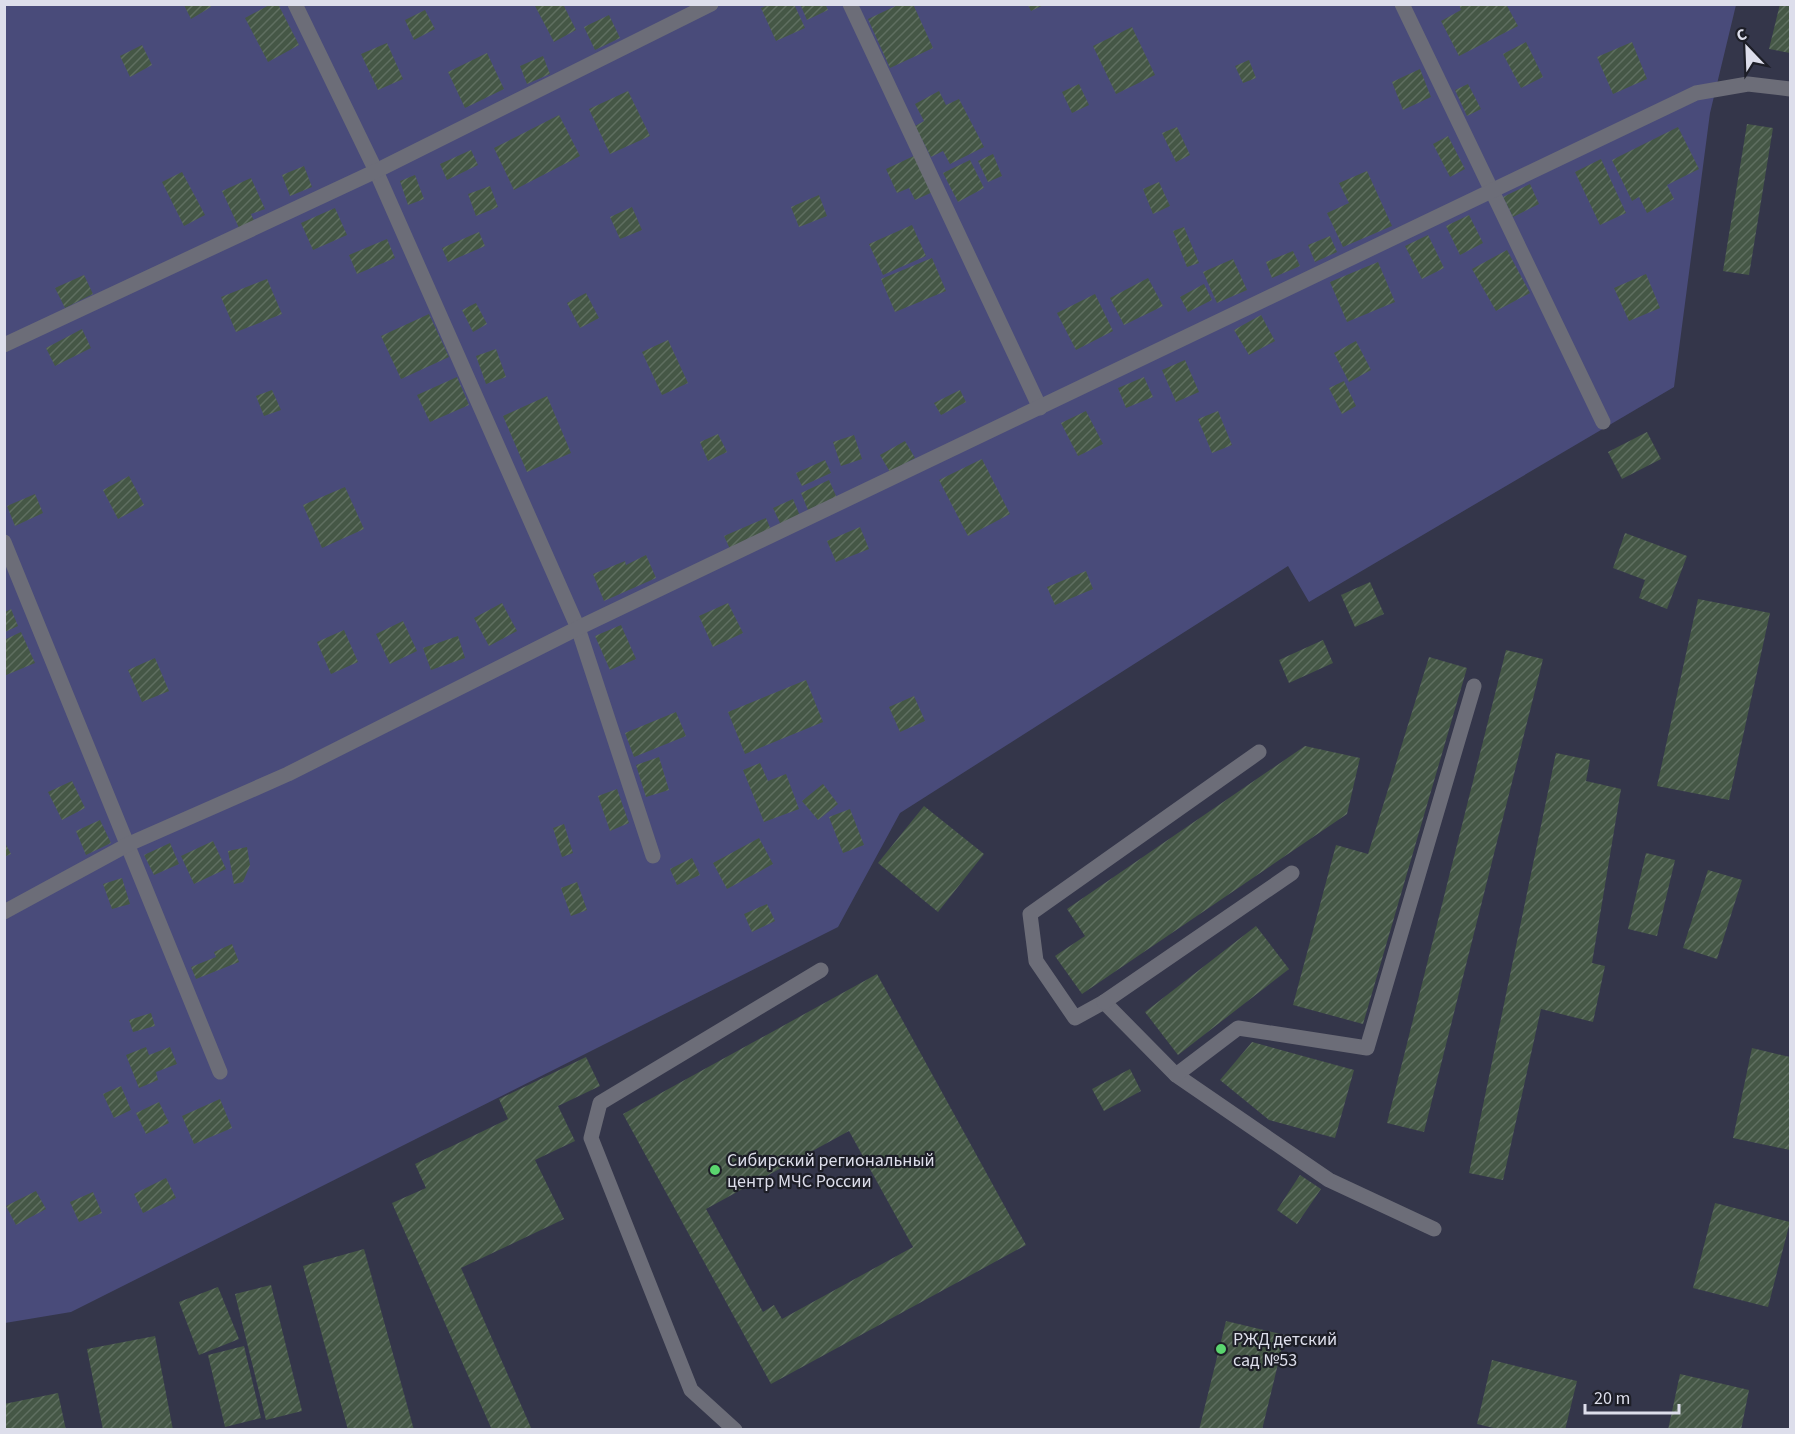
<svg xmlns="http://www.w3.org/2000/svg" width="1795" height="1434" font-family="'Source Sans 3',sans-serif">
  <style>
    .garden { fill: #494b7a }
    .building { fill: url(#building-hatch); fill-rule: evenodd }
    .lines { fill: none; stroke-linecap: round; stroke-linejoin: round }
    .service { stroke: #6c6d78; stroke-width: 15 }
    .poi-dot { fill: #5ad56e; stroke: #1d1e27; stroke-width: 2 }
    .labels { text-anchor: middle; stroke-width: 4.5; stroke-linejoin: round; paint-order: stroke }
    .poi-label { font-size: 18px; fill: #dddeeb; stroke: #1d1e27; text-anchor: start }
  </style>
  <defs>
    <pattern id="building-hatch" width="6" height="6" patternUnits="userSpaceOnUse" patternTransform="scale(1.5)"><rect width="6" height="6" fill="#455746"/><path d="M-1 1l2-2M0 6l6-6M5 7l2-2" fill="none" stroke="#5f6f61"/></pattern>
  </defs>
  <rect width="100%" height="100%" fill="#34364a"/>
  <polygon class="garden" points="5,5 1736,5 1710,113 1674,387 1309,602 1288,566 900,813 838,927 71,1312 5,1323"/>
  <g class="building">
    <polygon points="210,4 211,7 191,19 184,5"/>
    <polygon points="271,4 278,4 299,45 268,62 245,18"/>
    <polygon points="534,4 563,4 576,30 554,42"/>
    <polygon points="770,4 794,4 805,28 776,41 761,8"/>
    <polygon points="800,4 825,4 828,10 807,20"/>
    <polygon points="900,4 913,4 933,48 890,68 868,19"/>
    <polygon points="1459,4 1506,4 1518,26 1459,56 1441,21 1461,10"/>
    <polygon points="1780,4 1790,4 1790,53 1769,49"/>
    <polygon points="1028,5 1044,5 1031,11"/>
    <polygon points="425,10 435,29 414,40 405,20"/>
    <polygon points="609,15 620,38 595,50 584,27"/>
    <polygon points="1132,27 1155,75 1116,94 1093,46"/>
    <polygon points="1526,42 1543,77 1521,88 1503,54"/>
    <polygon points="1632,42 1647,79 1613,94 1597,57"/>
    <polygon points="387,43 403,79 378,90 361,54"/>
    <polygon points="142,45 152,65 130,77 120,56"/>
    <polygon points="487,53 504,89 465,108 448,72"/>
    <polygon points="543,56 550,74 527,84 520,66"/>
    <polygon points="1249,60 1256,78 1243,83 1235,66"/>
    <polygon points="1420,69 1431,97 1403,110 1392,82"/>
    <polygon points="1079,84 1089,105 1072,113 1062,92"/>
    <polygon points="1468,84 1481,109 1467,116 1455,90"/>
    <polygon points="628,91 650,136 610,154 589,109"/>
    <polygon points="939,91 946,105 959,99 984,147 950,164 943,151 931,157 915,126 924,121 915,104"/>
    <polygon points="559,115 580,156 514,190 494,148"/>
    <polygon points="1747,124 1773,128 1749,275 1723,271"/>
    <polygon points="1177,127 1190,155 1176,162 1162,133"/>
    <polygon points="1678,127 1699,169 1667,185 1674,199 1647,213 1639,197 1632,201 1612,160"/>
    <polygon points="1448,136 1465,169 1450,177 1433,144"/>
    <polygon points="471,150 478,165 447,180 440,164"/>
    <polygon points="918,154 935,191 915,200 909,188 897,193 886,169"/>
    <polygon points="993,154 1002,176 988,182 978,161"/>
    <polygon points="1601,159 1626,213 1600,225 1575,172"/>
    <polygon points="970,160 984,188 958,202 943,173"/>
    <polygon points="304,166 312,187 290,196 282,175"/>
    <polygon points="1367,171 1392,226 1343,247 1327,213 1349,203 1339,183"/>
    <polygon points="182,172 205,215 184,226 162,182"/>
    <polygon points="415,175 424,199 408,205 400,181"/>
    <polygon points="251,178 265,209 251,214 255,223 240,230 222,191"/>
    <polygon points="1159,182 1170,206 1153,214 1143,189"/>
    <polygon points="1530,184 1539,204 1513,217 1503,197"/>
    <polygon points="490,186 498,207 476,216 468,194"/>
    <polygon points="819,195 827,216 799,227 791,207"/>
    <polygon points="632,207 642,230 620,239 610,217"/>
    <polygon points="335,208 347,235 313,250 301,223"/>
    <polygon points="1469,215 1483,243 1460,255 1446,226"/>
    <polygon points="912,225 926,256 883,275 869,244"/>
    <polygon points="1184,227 1199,263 1187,267 1173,231"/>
    <polygon points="479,232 485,246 448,262 442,248"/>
    <polygon points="1428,235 1444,268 1422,279 1405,246"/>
    <polygon points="1330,236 1337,252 1315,262 1308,245"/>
    <polygon points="387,239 395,258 357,274 349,255"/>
    <polygon points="1507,250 1530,293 1496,311 1472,269"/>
    <polygon points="1293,251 1300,266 1272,278 1266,262"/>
    <polygon points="932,258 946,291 895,312 881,279"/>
    <polygon points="1233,259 1247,290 1217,303 1203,272"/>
    <polygon points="1378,262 1395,302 1347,322 1330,282"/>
    <polygon points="1646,274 1660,308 1629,321 1614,288"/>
    <polygon points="84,275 93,294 65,308 55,288"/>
    <polygon points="1148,278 1163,306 1124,325 1110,298"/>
    <polygon points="267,279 282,314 236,332 221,297"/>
    <polygon points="1204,284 1212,300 1188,312 1180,297"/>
    <polygon points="586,293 599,318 580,328 567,303"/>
    <polygon points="1095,294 1113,331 1076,350 1057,313"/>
    <polygon points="476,303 487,324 473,332 462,310"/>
    <polygon points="429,314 449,357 401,379 381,336"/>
    <polygon points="1261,315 1275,341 1249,355 1234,330"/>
    <polygon points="82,329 91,348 55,366 46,348"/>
    <polygon points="668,340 688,383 662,395 642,352"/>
    <polygon points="1356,341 1371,370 1349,382 1334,353"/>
    <polygon points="496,349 506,377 486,384 476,356"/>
    <polygon points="1185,360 1199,392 1176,402 1162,370"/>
    <polygon points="457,377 469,405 430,422 417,395"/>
    <polygon points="1144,377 1153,397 1126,408 1118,388"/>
    <polygon points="1344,381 1356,406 1342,414 1329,388"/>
    <polygon points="272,390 281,410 264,416 256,396"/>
    <polygon points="960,390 966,402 941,415 934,403"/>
    <polygon points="547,396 571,453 527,472 503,416"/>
    <polygon points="1086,411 1103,444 1078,456 1061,423"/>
    <polygon points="1218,411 1232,445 1212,453 1198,419"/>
    <polygon points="1647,432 1661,459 1622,479 1608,452"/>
    <polygon points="718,434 727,452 708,461 700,442"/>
    <polygon points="854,435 862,459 841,466 833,442"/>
    <polygon points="905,441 915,458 890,472 880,455"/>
    <polygon points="982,459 1010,514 968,536 939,480"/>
    <polygon points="825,460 831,473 802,486 796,473"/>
    <polygon points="129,476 144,505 118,519 103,490"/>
    <polygon points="829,480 837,498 808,510 801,493"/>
    <polygon points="345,487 364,529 322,548 303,505"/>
    <polygon points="35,494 43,513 15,526 7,506"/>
    <polygon points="793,499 800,516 781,525 773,508"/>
    <polygon points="766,518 771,530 730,549 724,536"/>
    <polygon points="860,527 869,549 836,562 827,541"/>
    <polygon points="1625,533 1687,556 1667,609 1639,598 1645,580 1613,568"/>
    <polygon points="646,555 656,578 604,601 593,574 625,561 626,565"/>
    <polygon points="1086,571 1093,589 1055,605 1047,587"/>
    <polygon points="1370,582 1384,614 1355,627 1341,595"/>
    <polygon points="1698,599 1770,613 1729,800 1657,786"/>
    <polygon points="502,603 517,631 489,646 474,618"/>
    <polygon points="728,603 743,633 713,647 699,616"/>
    <polygon points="11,609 18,626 5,632 5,612"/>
    <polygon points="403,621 417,651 390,664 376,634"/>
    <polygon points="621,625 636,659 610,670 595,636"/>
    <polygon points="344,630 358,662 331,674 317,642"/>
    <polygon points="21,632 35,663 4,676 4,640"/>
    <polygon points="458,636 465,658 431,670 423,648"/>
    <polygon points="1323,640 1333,663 1289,683 1279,660"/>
    <polygon points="1506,650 1543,659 1424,1132 1387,1123"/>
    <polygon points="1429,657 1467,668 1363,1024 1293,1005 1336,845 1368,854"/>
    <polygon points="155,658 169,691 142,702 128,670"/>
    <polygon points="806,680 823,722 745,754 728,712"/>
    <polygon points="914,696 925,721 900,732 889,707"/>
    <polygon points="676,712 686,736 634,757 625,733"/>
    <polygon points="1305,746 1360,758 1347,814 1082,994 1055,956 1085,936 1067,909"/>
    <polygon points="1556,753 1590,760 1586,781 1621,789 1592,963 1605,966 1593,1022 1541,1009 1503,1180 1469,1173"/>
    <polygon points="659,757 669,790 646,797 636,765"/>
    <polygon points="760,763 768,781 786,774 799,809 764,822 743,770"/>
    <polygon points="72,781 85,808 62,820 48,792"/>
    <polygon points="823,784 838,804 818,820 802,801"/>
    <polygon points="617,789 629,823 610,831 598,796"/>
    <polygon points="924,806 984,854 938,912 878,863"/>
    <polygon points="850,809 864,845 843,853 829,817"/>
    <polygon points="100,820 111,843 86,855 76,831"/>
    <polygon points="564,824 573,853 562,857 553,828"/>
    <polygon points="759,838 773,864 727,889 713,863"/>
    <polygon points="4,841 11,854 4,857"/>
    <polygon points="213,841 226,869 194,884 181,856"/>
    <polygon points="170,843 179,864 154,875 144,855"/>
    <polygon points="247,847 250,865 243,882 234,884 228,851"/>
    <polygon points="1646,853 1675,860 1657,936 1628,929"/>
    <polygon points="692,858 700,875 677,885 670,869"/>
    <polygon points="1708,870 1742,880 1717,959 1683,948"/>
    <polygon points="122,878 130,904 112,909 103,884"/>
    <polygon points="577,882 587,910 571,916 561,888"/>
    <polygon points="767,904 775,921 752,932 744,914"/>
    <polygon points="1256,926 1289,969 1178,1055 1145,1012"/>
    <polygon points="232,944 239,962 196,979 191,967 216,957 214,952"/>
    <path d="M 877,974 L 1026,1245 L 771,1384 L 623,1114 ZM 849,1131 L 913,1247 L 782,1319 L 774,1305 L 763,1312 L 706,1209 Z"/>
    <polygon points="151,1013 155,1026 133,1032 129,1020"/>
    <polygon points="1252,1042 1354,1070 1335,1138 1269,1120 1220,1080"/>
    <polygon points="146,1047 149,1055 170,1047 177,1064 156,1072 158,1080 139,1088 126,1055"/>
    <polygon points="1752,1048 1790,1057 1790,1150 1733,1138"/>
    <polygon points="586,1057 600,1086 558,1106 575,1141 535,1160 564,1219 461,1268 532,1430 492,1430 392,1203 426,1188 415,1164 508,1119 499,1099"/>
    <polygon points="1130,1069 1141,1091 1104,1111 1092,1089"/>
    <polygon points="121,1086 131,1110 114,1118 103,1094"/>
    <polygon points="220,1099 232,1128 194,1144 182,1116"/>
    <polygon points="159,1102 169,1123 146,1134 136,1113"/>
    <polygon points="1300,1175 1321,1189 1297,1224 1277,1210"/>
    <polygon points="166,1178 176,1198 143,1213 134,1194"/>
    <polygon points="36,1191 46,1209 16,1225 6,1206"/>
    <polygon points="93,1192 102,1213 79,1222 70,1202"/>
    <polygon points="1715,1203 1790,1222 1768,1307 1693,1288"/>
    <polygon points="364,1249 414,1430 348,1430 303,1266"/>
    <polygon points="271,1285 302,1411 266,1420 235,1294"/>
    <polygon points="218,1287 239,1339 199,1355 179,1302"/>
    <polygon points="1226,1321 1285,1335 1262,1430 1199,1430"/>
    <polygon points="155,1336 173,1430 103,1430 87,1349"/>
    <polygon points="244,1346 261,1418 225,1427 208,1355"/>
    <polygon points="1492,1360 1577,1381 1565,1430 1502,1430 1477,1424"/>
    <polygon points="1680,1374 1749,1390 1741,1430 1668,1430"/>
    <polygon points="58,1393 66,1430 4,1430 4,1404"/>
  </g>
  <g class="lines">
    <g class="service">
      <polyline points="295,4 376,171 578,628 653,856"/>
      <polyline points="850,4 1040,408"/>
      <polyline points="1402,4 1603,422"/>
      <polyline points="4,345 376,171 711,4"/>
      <polyline points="4,542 220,1072"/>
      <polyline points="1259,752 1030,914 1036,961 1075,1018 1104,1002 1176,1075 1329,1180 1434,1229"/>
      <polyline points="4,912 129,844 288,774 578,628 1696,93 1748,84 1790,89"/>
      <polyline points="1104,1002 1292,873"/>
      <polyline points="1176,1075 1238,1028 1367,1048 1474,686"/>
      <polyline points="735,1430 691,1390 591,1138 600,1103 821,970"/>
    </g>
  </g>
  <g class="poi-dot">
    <circle cx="715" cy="1170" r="6"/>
    <circle cx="1221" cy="1349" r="6"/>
  </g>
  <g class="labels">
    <g class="poi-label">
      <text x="727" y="1166">Сибирский региональный<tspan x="727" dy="21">центр МЧС России</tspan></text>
      <text x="1233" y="1345">РЖД детский<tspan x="1233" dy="21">сад №53</tspan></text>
    </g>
  </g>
  <rect width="1795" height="1434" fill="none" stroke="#dddeeb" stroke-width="12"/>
  <g transform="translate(1747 48) rotate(337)" stroke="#1d1e27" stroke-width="4.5" paint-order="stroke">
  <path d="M0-4.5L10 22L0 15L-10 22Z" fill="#dddeeb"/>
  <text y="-9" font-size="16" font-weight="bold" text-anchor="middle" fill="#dddeeb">С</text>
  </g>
  <path d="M1585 1404v9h94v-9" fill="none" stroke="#dddeeb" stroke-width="3"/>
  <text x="1594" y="1404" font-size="18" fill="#dddeeb" stroke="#1d1e27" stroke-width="4.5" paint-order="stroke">20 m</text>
</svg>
